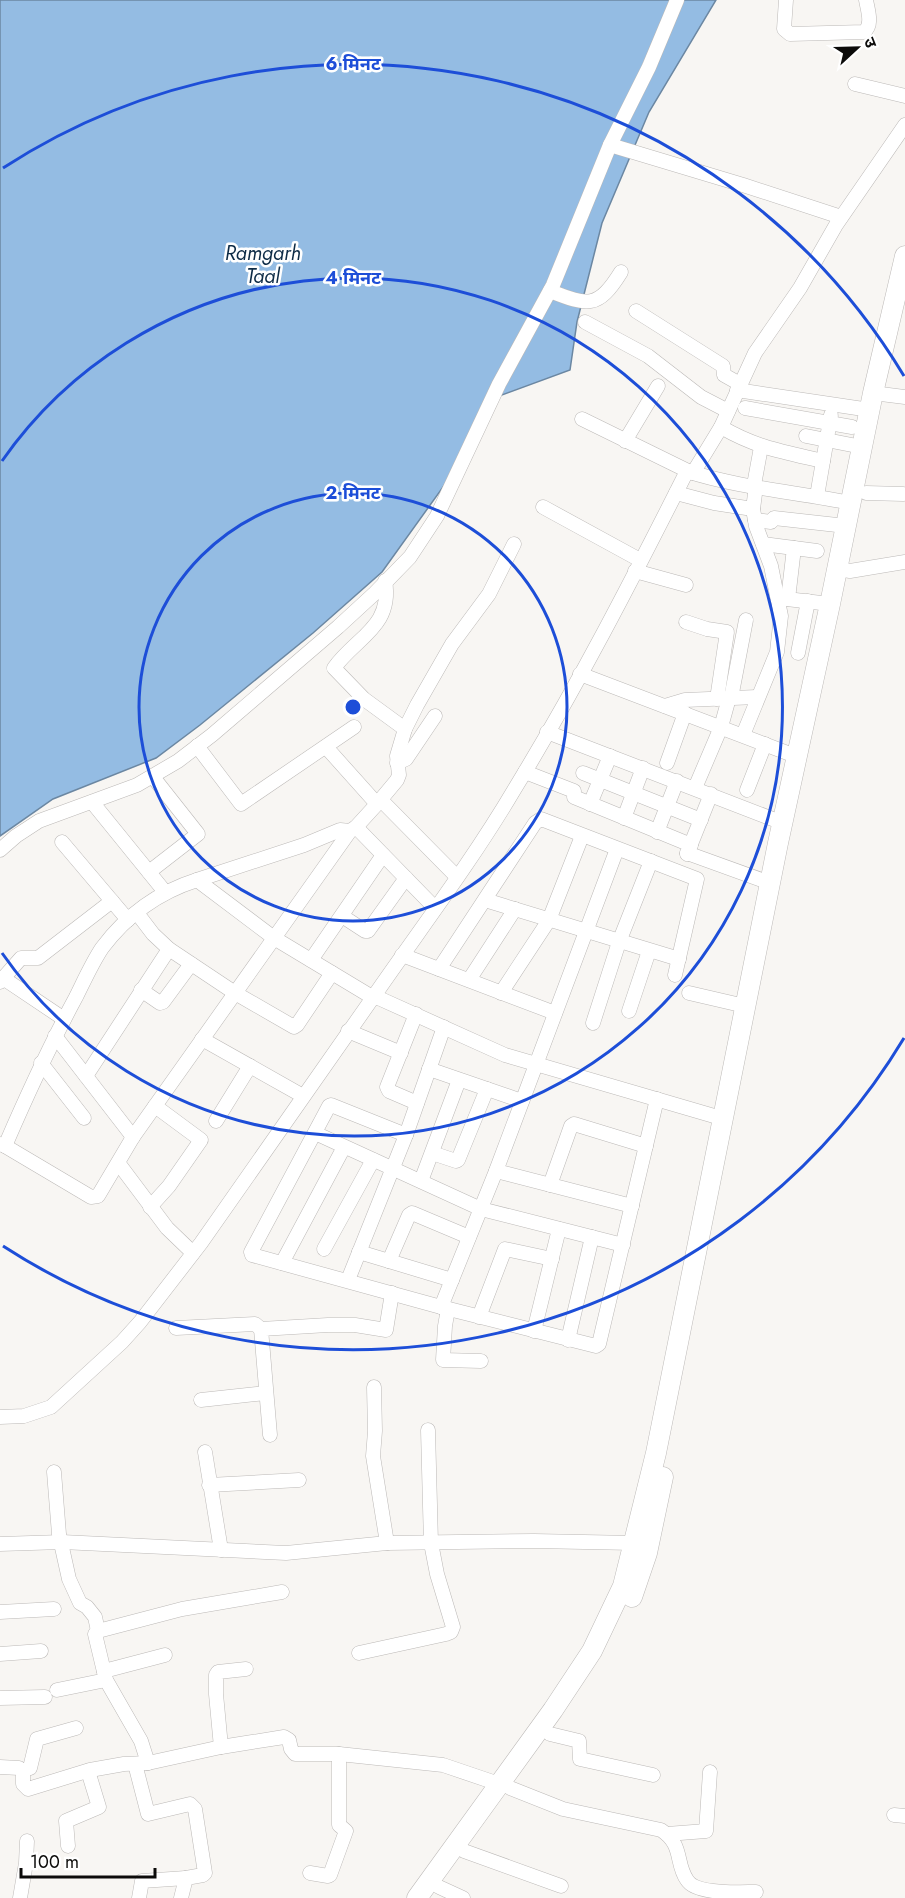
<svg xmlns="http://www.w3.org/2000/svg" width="905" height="1898" font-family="Jost,'Noto Sans Devanagari',sans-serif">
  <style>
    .water { fill: #94bce3; stroke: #6b87a2; stroke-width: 1.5 }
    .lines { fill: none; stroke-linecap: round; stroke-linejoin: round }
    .minor-casing { stroke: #bcb9b7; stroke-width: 15 }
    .highway-casing { stroke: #bcb9b7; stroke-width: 21 }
    .minor { stroke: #fff; stroke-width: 14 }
    .highway { stroke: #fff; stroke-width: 20 }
    .ring { fill: none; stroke: #1d4ed8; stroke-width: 3 }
    .labels { text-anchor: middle; stroke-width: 5; stroke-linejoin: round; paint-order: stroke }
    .water-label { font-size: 20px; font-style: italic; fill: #0d2b46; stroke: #fff }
    .centre { fill: #1d4ed8; stroke: #fff; stroke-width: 3 }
    .ring-label { font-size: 18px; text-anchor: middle; font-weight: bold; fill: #1d4ed8; stroke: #fff; stroke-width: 5; stroke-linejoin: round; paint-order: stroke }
  </style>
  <rect width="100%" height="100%" fill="#f8f6f3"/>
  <polygon class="water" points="0,0 716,0 649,112 602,223 577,322 570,370 488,400 461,462 382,572 313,633 200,725 156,758 53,799 0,836"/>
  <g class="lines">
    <g class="minor-casing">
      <g id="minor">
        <path d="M 786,0 L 784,29 L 790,34 L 864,32 C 873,25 868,11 866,0"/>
        <polyline points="855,84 905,96"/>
        <polyline points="610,145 743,185 841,217"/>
        <path d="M 550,291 C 588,306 598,309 621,272"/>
        <polyline points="636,311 723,366 724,375 740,384"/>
        <polyline points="585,322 648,356 701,397 728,411"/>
        <polyline points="737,390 870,410"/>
        <polyline points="873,393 905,397"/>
        <polyline points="745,408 852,427"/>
        <polyline points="582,419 688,471"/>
        <path d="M 721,427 C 757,448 784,452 823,461"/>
        <polyline points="806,436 852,445"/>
        <polyline points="625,441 658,386"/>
        <polyline points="693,473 721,427 755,353 800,288 836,225 905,125"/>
        <polyline points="754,485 761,447"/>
        <polyline points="676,493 714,503 753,509"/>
        <polyline points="866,493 903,494"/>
        <polyline points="817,496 831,415"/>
        <polyline points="543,507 640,560"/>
        <polyline points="755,520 771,522 774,518 846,526"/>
        <polyline points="763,544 817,551"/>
        <polyline points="838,569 850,571 905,562"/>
        <polyline points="635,571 686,585"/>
        <path d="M 385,581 C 393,627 356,637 334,668 L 364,699 L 405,729"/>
        <polyline points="778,598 830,604"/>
        <polyline points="788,599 794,548"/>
        <polyline points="686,622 707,629 727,632 717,699"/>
        <polyline points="798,653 808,601"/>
        <polyline points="580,674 798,757"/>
        <polyline points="731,698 746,620"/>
        <polyline points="665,706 685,700 757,697"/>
        <polyline points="547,732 783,823"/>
        <polyline points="743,735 777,652 781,616 771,566 756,526 753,509 756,486"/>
        <polyline points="197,746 241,804 354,727"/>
        <polyline points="326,747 377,804"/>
        <polyline points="397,763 406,759 435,716"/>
        <polyline points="667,763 685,713"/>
        <polyline points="525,772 574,791"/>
        <polyline points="583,773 701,820"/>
        <polyline points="695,788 721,727 729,698"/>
        <polyline points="747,790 765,744"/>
        <polyline points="574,797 691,845"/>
        <polyline points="381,800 457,877"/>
        <polyline points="92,802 165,892"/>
        <polyline points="590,804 610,756"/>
        <polyline points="624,818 643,768"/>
        <polyline points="356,827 435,908"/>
        <polyline points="657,832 677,781"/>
        <polyline points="62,842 128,920"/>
        <polyline points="0,850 16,836 39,821 137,785 178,761 212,735 338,627 375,593 410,557 437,516 499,384 553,285 610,145 649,67 677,0"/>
        <polyline points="687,853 770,883"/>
        <polyline points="687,854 711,794"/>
        <polyline points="149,872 198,834 153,777"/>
        <polyline points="197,880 304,845 340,830 350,831"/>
        <polyline points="485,900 679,959"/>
        <polyline points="137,913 153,934 169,949 235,993 294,1027 297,1025 332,973"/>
        <polyline points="342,916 365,931 368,931 406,878"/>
        <polyline points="402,955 555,1013"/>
        <polyline points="311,960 383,855"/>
        <polyline points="439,969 535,823 541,819 697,879 675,975"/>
        <polyline points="3,978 64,1019"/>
        <polyline points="469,980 515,909"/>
        <polyline points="0,982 21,958 38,958 112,901"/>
        <polyline points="141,990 160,1003 163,1002 191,964"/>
        <polyline points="501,993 549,920 582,836"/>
        <polyline points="689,993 745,1006"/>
        <path d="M 374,996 C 421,928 472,861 514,790 C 577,687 633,578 687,471 C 739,488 797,492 851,503"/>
        <polyline points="629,1011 649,951"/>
        <polyline points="416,1014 387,1087 389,1091 417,1103"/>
        <polyline points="593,1023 619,942 651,861"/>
        <polyline points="348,1031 401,1053"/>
        <polyline points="55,1036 133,1137"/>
        <polyline points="202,1039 303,1096"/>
        <polyline points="41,1063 84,1118"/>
        <polyline points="429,1069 522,1101"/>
        <polyline points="86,1076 169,949"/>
        <polyline points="216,1121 250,1066"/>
        <polyline points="315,1133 481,1209 623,1245"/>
        <polyline points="406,1135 331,1105 329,1106 251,1252 252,1255 441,1307 596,1346 599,1344 657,1099"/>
        <path d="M 0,1144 L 5,1146 C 27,1095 50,1045 76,997 C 84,981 92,963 102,948 C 126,916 159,892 197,880 L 274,938 L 372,997"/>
        <polyline points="5,1146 91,1197 98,1196 133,1137 350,831 356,827 377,804 397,780 399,775 397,756 405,729 417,705 452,644 489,594 514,544"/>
        <polyline points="432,1153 456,1161 458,1160 487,1089"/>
        <polyline points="119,1164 167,1228 193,1253"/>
        <polyline points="496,1171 632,1206"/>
        <polyline points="421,1181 459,1080"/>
        <polyline points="550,1185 571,1126 574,1124 646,1146"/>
        <polyline points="150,1207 169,1186 201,1140 155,1106"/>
        <polyline points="324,1249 373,1160"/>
        <polyline points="359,1252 452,1280"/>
        <polyline points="389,1261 409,1215 412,1213 469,1237"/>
        <polyline points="282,1263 344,1147"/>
        <polyline points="348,1280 406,1135 444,1027"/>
        <polyline points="441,1307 496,1171 617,849"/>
        <polyline points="448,1309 445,1326 443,1360 481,1361"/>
        <polyline points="479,1317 505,1249 552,1259"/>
        <polyline points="176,1328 255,1324 261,1329"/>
        <polyline points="534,1331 559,1229"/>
        <polyline points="568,1340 592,1237"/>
        <polyline points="374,1387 375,1431 373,1456 387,1543"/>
        <polyline points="201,1400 266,1393"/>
        <polyline points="0,1417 24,1416 51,1407 122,1342 140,1322 201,1243 374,996 505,1055 721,1118"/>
        <polyline points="270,1435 261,1329 328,1325 355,1325 386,1330 392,1293"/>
        <polyline points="205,1452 221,1550"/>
        <polyline points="54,1472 59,1534 69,1579 80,1603 87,1607 95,1617 98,1631"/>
        <polyline points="209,1485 299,1480"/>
        <polyline points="0,1544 62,1542 286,1553 387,1543 534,1541 634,1543"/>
        <polyline points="0,1612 54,1609"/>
        <polyline points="359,1653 446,1634 451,1632 453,1627 437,1574 431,1543 428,1430"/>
        <polyline points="0,1654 41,1651"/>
        <polyline points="104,1671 165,1655"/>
        <polyline points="57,1690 106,1680"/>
        <polyline points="0,1698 45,1697"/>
        <polyline points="550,1734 579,1741 580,1759 653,1775"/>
        <polyline points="221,1747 216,1694 216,1675 218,1672 246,1669"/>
        <polyline points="148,1763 141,1741 106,1680 95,1634 98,1631 182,1609 282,1592"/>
        <polyline points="135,1764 148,1814 190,1804 195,1809 205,1873 203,1875 186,1878 181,1898"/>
        <polyline points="0,1767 19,1768 23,1773 23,1784 28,1789 90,1770 124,1764 148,1763 221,1747 284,1737 289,1740 291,1749 295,1754 339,1754 443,1765 499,1784"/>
        <polyline points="22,1771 30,1768 37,1739 76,1728"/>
        <path d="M 510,1788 L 563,1809 L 661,1830 C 684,1845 675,1863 687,1880 C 696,1895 740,1892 756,1892"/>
        <polyline points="894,1815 905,1816"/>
        <polyline points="667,1834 706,1831 710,1772"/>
        <polyline points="68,1846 66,1821 99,1807 88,1771"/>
        <polyline points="464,1851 561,1886"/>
        <polyline points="310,1873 328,1876 330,1875 346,1831 339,1825 339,1754"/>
        <polyline points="439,1887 463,1898"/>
        <polyline points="20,1898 26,1863 27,1841"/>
        <polyline points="139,1898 142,1881 186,1878"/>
      </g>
    </g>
    <g class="highway-casing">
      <g id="highway">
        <polyline points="632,1597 647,1553 663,1477"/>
        <polyline points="417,1898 553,1710 592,1651 623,1586 656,1453 778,843 830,604 873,393 905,256"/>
      </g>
    </g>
    <use href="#minor" class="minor"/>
    <use href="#highway" class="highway"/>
  </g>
  <g class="ring">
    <circle cx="353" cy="707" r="214"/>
    <path d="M2 461A429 429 0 1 1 2 953"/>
    <path d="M904 1038A643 643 0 0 1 3 1246M3 168A643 643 0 0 1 904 376"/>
  </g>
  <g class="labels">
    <g class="water-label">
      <text x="263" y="260">Ramgarh<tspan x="263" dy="23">Taal</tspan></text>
    </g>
  </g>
  <circle cx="353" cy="707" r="9" class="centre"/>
  <g class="ring-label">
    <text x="353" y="70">6 मिनट</text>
    <text x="353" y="284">4 मिनट</text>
    <text x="353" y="499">2 मिनट</text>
  </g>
  <g transform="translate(857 48) rotate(68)" stroke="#ffffff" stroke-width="4.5" paint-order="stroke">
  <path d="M0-4.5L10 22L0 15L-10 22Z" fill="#0c0b0a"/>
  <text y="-9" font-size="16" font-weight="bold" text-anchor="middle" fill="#0c0b0a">उ</text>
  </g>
  <path d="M21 1868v9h134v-9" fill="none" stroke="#0c0b0a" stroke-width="3"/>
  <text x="30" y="1868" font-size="18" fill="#0c0b0a" stroke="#ffffff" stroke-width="4.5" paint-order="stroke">100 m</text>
</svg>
